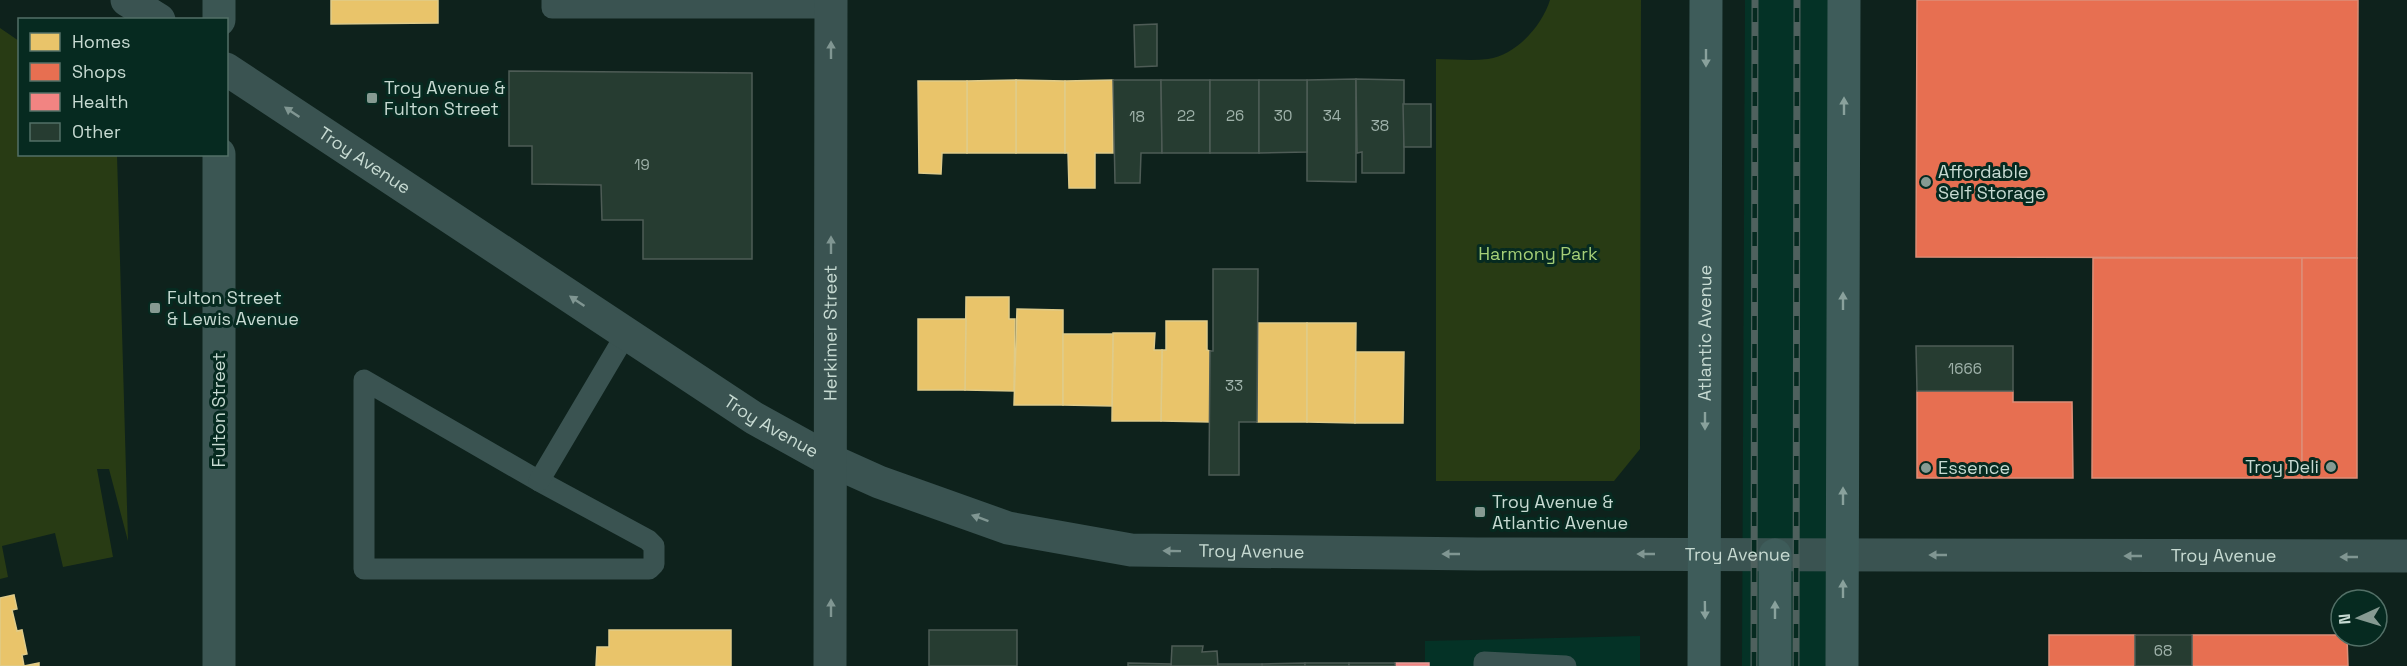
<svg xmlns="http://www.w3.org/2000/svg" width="2407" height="666" font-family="'Space Grotesk',sans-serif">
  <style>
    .built { fill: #043226 }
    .green { fill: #283b14 }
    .homes { fill: #e9c46a; stroke: #dfcb89; stroke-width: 1.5 }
    .shops { fill: #e76f51; stroke: #dd8f78; stroke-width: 1.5 }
    .health { fill: #f28482; stroke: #e59e9a; stroke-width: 1.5 }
    .building { fill: #263c31; stroke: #4e5c56; stroke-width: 1.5 }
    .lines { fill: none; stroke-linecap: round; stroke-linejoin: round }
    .service { stroke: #3a5351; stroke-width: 21 }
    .minor { stroke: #3a5351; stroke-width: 33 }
    .secondary { stroke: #3b5653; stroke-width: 33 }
    .primary { stroke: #3e5c5a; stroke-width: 33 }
    .rail-casing { stroke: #4f615e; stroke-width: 7 }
    .rail { stroke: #062a20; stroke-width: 4.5; stroke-dasharray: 14; stroke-linecap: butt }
    .oneway { fill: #809692 }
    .oneway2 { fill: #89a19c }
    .poi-dot { fill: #869a92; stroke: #062a20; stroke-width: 2 }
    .labels { text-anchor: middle; stroke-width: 6; stroke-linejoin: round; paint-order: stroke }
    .number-label { font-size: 15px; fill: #9fb2aa }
    .poi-label { font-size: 18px; fill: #c7dad2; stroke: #062a20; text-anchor: start }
    .street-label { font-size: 18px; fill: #c7dad2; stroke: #062a20 }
    .park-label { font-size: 18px; fill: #a5cf77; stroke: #062a20 }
  </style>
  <rect width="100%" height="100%" fill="#0e221c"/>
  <g class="built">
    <polygon points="1745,0 1829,0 1828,666 1742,666"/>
    <polygon points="1640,636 1640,666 1425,666 1425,641"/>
  </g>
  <g class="green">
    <path d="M 1550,0 L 1641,0 L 1640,449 L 1614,481 L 1436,481 L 1436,59 C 1452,59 1471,61 1488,59 C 1516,55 1542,26 1550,0 Z"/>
    <polygon points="0,28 19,41 20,154 117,155 128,541 109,469 97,469 113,557 63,567 55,533 2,546 8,577 0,579"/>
  </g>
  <g class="homes">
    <polygon points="331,0 438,0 438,23 331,24"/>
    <polygon points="1016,80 1065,81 1065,153 1016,153"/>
    <polygon points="1016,80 1016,153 967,153 967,81"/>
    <polygon points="1113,80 1113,153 1095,153 1095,188 1069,188 1068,153 1065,153 1065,81"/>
    <polygon points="918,81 967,81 967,153 942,153 941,174 919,173"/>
    <polygon points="966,297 1009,297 1009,319 1015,319 1014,391 965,390"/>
    <polygon points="1017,309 1063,310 1063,405 1014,405"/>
    <polygon points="918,319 966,319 965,390 918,390"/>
    <polygon points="1166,321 1207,321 1207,350 1210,351 1210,422 1161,421 1162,350 1166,350"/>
    <polygon points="1258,323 1307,323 1307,422 1257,422"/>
    <polygon points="1307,323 1356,323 1355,423 1307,422"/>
    <polygon points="1113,333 1155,333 1154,350 1162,350 1161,421 1112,421"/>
    <polygon points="1063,334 1113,334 1112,406 1063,405"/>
    <polygon points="1356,352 1404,352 1403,423 1355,423"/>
    <polygon points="14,595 17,609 12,610 17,631 22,630 27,654 22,655 24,666 39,663 39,666 0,666 0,598"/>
    <polygon points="609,630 731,630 731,666 596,666 597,647 609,647"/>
  </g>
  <g class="shops">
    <polygon points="1917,0 2358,0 2357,258 1916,257"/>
    <polygon points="2093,258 2302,258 2302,478 2092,478"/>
    <rect x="2302" y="258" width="55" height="220"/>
    <polygon points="1917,391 2013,391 2013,402 2072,402 2073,478 1917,478"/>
    <rect x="2049" y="635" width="86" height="31"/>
    <polygon points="2192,635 2341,635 2347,636 2348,666 2192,666"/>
  </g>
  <rect class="health" x="1395" y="663" width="34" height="3"/>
  <g class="building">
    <polygon points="1157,24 1157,66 1135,67 1134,25"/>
    <polygon points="509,71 752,73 752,259 643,259 643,220 602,220 601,185 532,184 532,146 509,146"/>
    <polygon points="1356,79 1356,182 1307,181 1307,80"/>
    <polygon points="1356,79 1404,80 1404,173 1362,173 1362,152 1357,153"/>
    <polygon points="1113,80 1161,80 1162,153 1141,153 1140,183 1115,183"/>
    <polygon points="1161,80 1210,80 1210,153 1162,153"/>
    <rect x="1210" y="80" width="49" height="73"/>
    <polygon points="1259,80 1307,80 1307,152 1259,153"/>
    <polygon points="1403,104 1431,104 1431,147 1404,147"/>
    <polygon points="1213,269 1258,269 1257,422 1239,422 1239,475 1209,475 1210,351 1213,351"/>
    <polygon points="1916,346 2013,346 2013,391 1917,391"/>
    <rect x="929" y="630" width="88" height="36"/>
    <rect x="2135" y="635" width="57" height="31"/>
    <polygon points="1172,646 1203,646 1202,652 1217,651 1218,666 1171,666"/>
    <polygon points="1128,663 1171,664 1171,666 1128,666"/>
    <polygon points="1305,663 1305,666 1262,666 1262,664"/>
    <rect x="1305" y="663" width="44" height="3"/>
    <rect x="1349" y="663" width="46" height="3"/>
    <rect x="1218" y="664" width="44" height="2"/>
  </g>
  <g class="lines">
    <g class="service">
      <polyline points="552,0 552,8 831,8"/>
      <polygon points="364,380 539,481 648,540 654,546 654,564 649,569 364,569"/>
      <polyline points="539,481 626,334"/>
      <polyline points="1484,666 1484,662 1566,666"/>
    </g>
    <g class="minor">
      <polyline points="127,0 159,20"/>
      <path id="s1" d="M 226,69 L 754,418 L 830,460 L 879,482 L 1008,528 L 1131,550 L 1478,554 L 2407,556"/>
      <path id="s2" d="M 830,666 L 831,0"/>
    </g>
    <g class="secondary">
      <polyline points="219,20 219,0"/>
      <polyline points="219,666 219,154"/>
    </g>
    <g class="primary">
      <path id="s3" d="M 1704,666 L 1706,0"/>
      <polyline points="1775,666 1775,555"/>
      <polyline points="1842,666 1844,0"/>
    </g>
    <g class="rail-casing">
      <g id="rail">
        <polyline points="1754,666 1755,0"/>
        <polyline points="1796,666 1797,0"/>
      </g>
    </g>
    <use href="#rail" class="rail"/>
  </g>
  <defs><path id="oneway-solid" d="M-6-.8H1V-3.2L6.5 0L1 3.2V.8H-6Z" transform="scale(1.5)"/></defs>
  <g class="oneway">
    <use href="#oneway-solid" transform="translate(831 50) rotate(-90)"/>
    <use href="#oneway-solid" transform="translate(292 112) rotate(-146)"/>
    <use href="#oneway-solid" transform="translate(831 245) rotate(-90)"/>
    <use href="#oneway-solid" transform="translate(577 301) rotate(-146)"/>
    <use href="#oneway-solid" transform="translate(980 518) rotate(-160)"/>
    <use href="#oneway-solid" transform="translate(1172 551) rotate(-179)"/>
    <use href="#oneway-solid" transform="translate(1451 554) rotate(-180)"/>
    <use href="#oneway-solid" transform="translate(1646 554) rotate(-180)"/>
    <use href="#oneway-solid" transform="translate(1938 555) rotate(-180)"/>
    <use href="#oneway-solid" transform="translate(2133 556) rotate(-180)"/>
    <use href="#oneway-solid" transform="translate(2349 557) rotate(-180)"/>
    <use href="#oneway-solid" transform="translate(831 608) rotate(-90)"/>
  </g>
  <g class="oneway2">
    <use href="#oneway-solid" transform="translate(1706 58) rotate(90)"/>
    <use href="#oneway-solid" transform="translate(1844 106) rotate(-90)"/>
    <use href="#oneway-solid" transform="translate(1843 301) rotate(-90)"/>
    <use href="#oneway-solid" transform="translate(1705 421) rotate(90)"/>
    <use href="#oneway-solid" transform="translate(1843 496) rotate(-90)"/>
    <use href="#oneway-solid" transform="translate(1843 589) rotate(-90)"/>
    <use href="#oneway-solid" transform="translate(1705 610) rotate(89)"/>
    <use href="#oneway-solid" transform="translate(1775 610) rotate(-90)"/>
  </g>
  <g class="poi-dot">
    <rect x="366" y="92" width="12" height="12" rx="3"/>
    <circle cx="1926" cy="182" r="6"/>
    <rect x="149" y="302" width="12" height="12" rx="3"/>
    <circle cx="2331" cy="467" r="6"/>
    <circle cx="1926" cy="468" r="6"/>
    <rect x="1474" y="506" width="12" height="12" rx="3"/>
  </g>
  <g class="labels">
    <g class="number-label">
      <text x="1186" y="121">22</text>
      <text x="1235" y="121">26</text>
      <text x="1283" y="121">30</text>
      <text x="1332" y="121">34</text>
      <text x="1137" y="122">18</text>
      <text x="1380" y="131">38</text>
      <text x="642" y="170">19</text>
      <text x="1965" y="374">1666</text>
      <text x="1234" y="391">33</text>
      <text x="2163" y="656">68</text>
    </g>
    <g class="poi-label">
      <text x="384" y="94">Troy Avenue &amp;<tspan x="384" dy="21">Fulton Street</tspan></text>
      <text x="1938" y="178">Affordable<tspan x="1938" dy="21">Self Storage</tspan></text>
      <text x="167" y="304">Fulton Street<tspan x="167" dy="21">&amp; Lewis Avenue</tspan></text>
      <text x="2319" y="473" text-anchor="end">Troy Deli</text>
      <text x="1938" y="474">Essence</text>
      <text x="1492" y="508">Troy Avenue &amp;<tspan x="1492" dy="21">Atlantic Avenue</tspan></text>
    </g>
    <g class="street-label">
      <text dy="6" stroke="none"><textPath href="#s1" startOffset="166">Troy Avenue</textPath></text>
      <text dy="6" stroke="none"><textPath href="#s2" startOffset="333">Herkimer Street</textPath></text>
      <text dy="6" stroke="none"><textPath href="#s3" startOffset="333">Atlantic Avenue</textPath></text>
      <text transform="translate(219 410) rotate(-90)" y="6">Fulton Street</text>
      <text dy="6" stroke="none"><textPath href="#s1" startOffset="652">Troy Avenue</textPath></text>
      <text dy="6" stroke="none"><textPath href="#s1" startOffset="1156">Troy Avenue</textPath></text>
      <text dy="6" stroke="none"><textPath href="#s1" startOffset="1642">Troy Avenue</textPath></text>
      <text dy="6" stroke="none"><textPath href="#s1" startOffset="2128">Troy Avenue</textPath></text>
    </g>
    <g class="park-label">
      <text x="1538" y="260">Harmony Park</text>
    </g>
  </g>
  <rect x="18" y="18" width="210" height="138" fill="#062a20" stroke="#537067" stroke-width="1.5"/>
  <rect x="30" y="33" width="30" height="18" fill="#e9c46a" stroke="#537067" stroke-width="1.5"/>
  <text x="72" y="48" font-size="18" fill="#c7dad2">Homes</text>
  <rect x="30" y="63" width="30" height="18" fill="#e76f51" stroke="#537067" stroke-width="1.5"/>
  <text x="72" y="78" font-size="18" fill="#c7dad2">Shops</text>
  <rect x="30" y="93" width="30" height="18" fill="#f28482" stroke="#537067" stroke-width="1.5"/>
  <text x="72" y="108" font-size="18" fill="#c7dad2">Health</text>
  <rect x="30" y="123" width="30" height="18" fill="#263c31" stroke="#537067" stroke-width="1.5"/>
  <text x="72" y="138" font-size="18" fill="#c7dad2">Other</text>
  <g transform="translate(2359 618) rotate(266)"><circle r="28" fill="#062a20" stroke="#537067" stroke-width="1.5"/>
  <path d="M0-4.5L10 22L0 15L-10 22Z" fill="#869a92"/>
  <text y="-9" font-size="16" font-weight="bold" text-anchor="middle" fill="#c7dad2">N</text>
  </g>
</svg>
